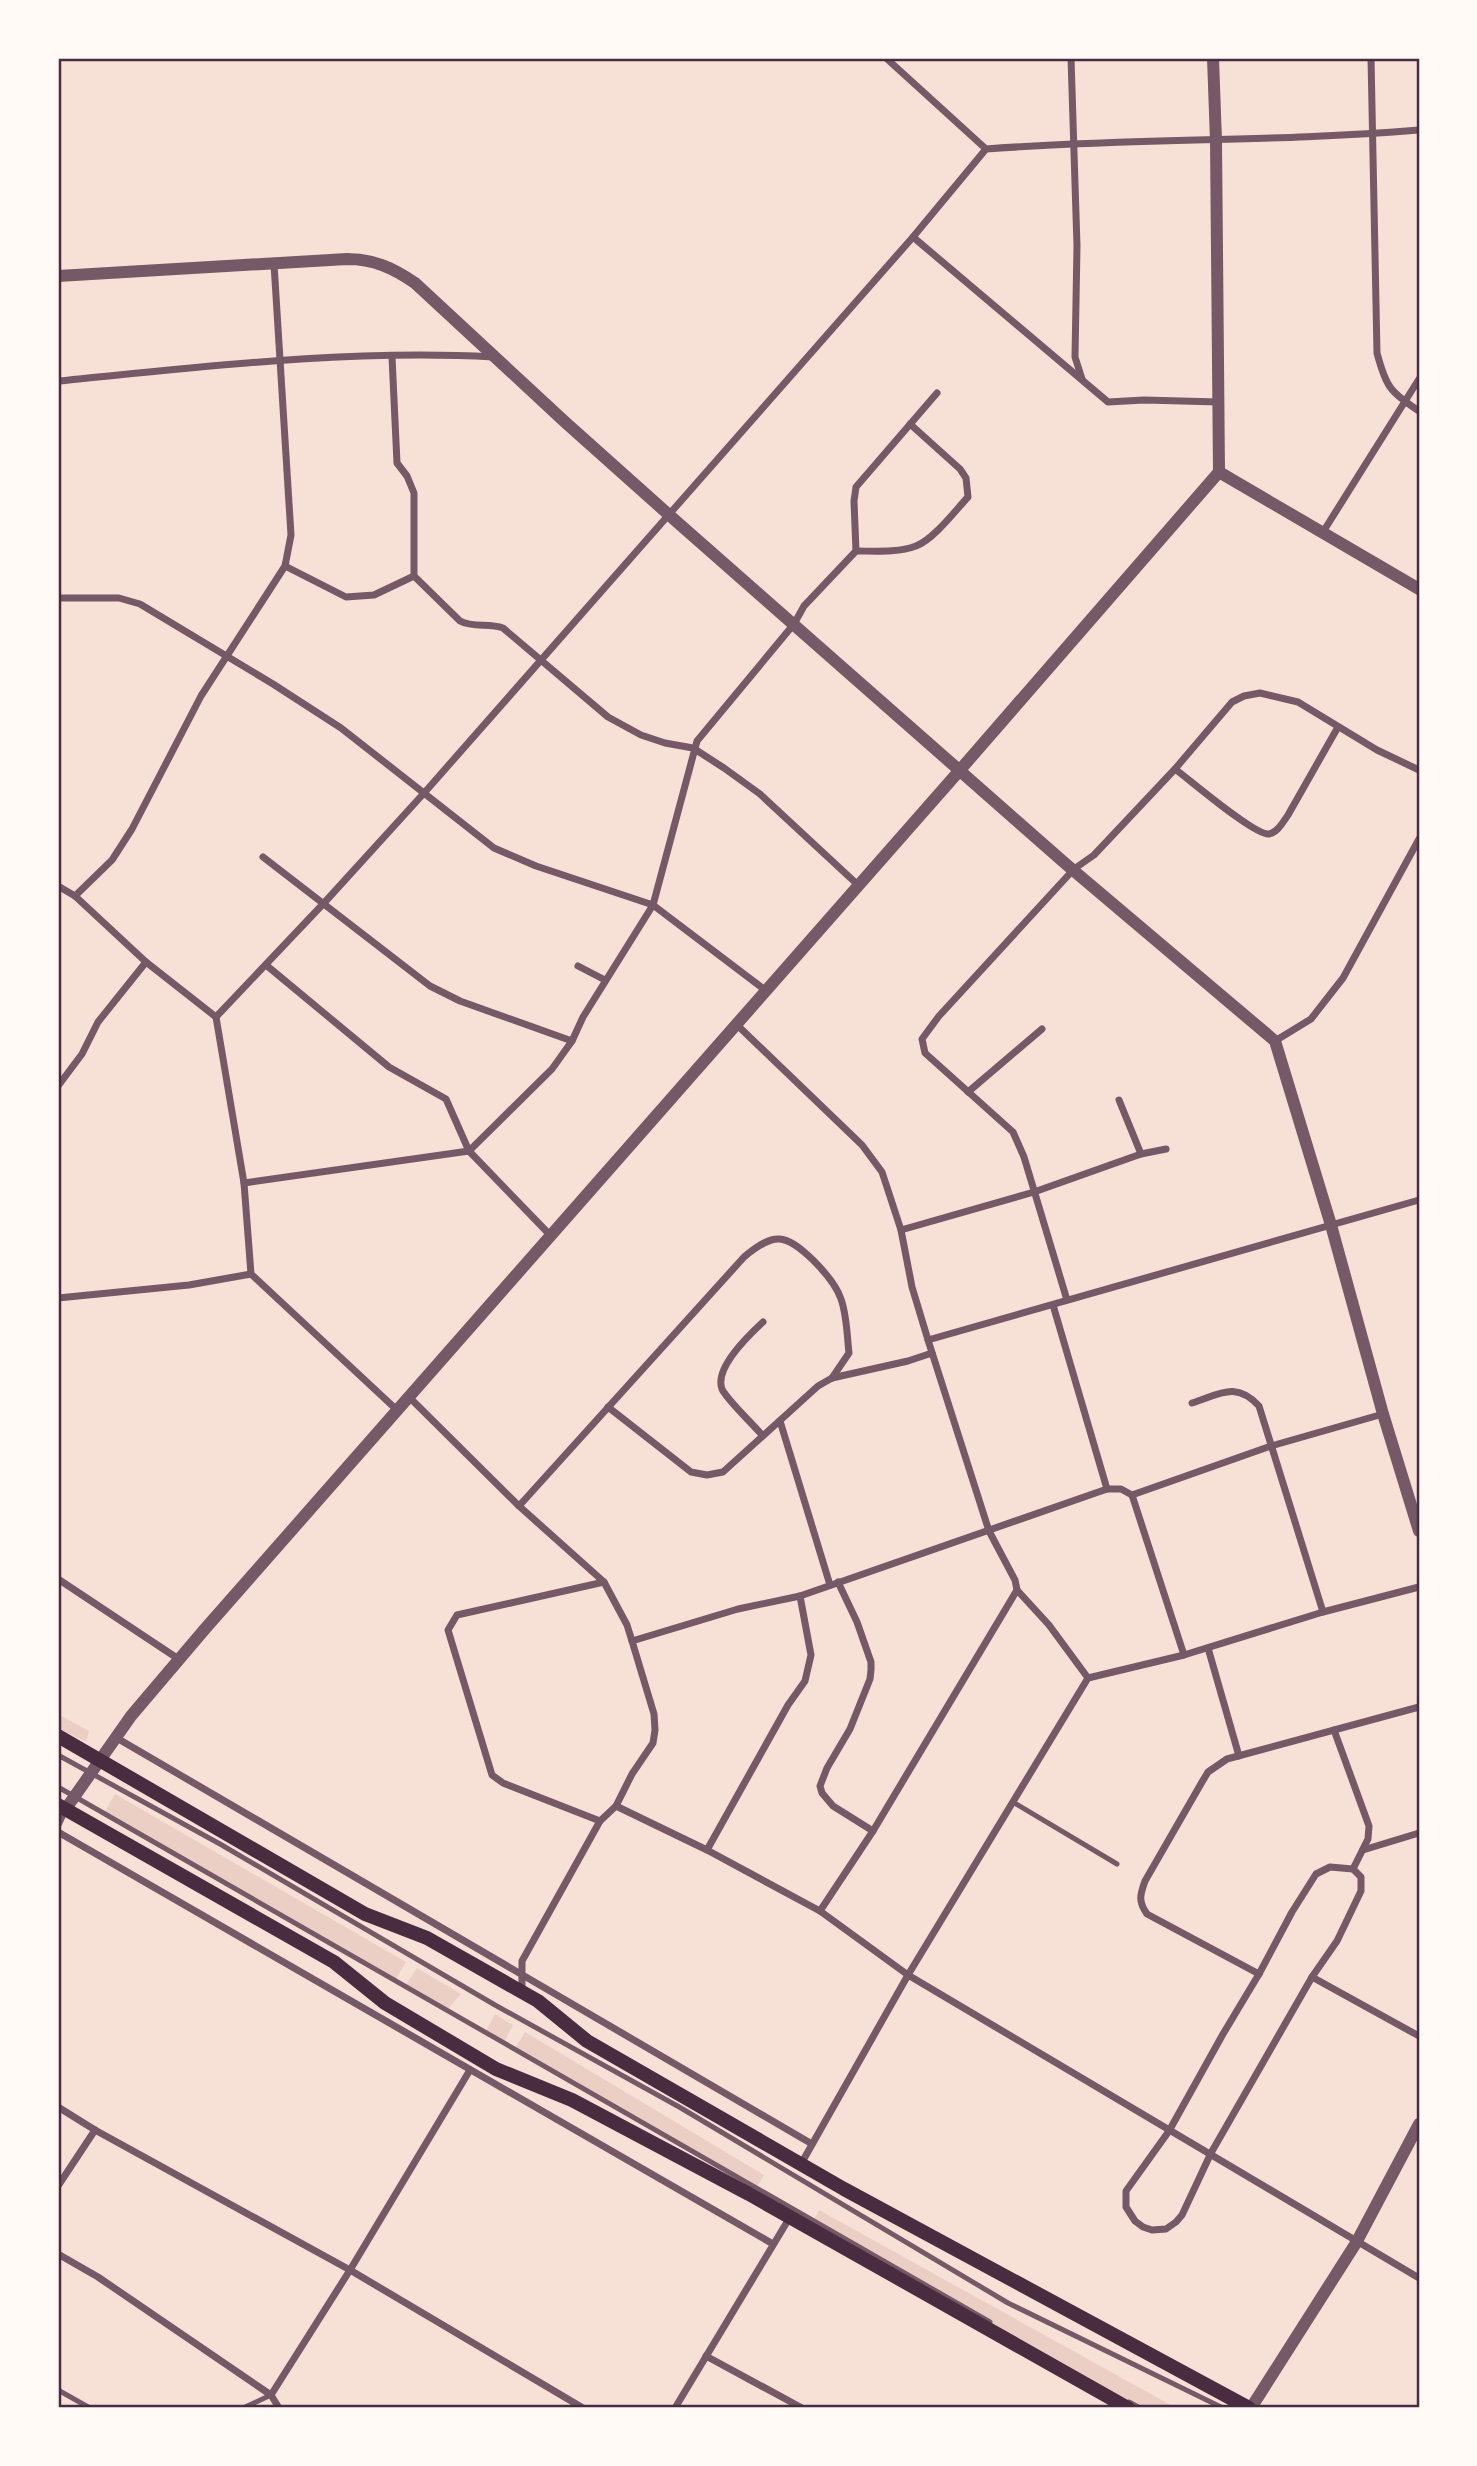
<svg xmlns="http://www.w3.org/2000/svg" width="1477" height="2466" font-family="Helvetica,sans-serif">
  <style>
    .green { fill: #ebcfc5 }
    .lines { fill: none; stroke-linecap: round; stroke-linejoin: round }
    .service { stroke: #755966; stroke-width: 5 }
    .minor { stroke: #755966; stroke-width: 7 }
    .tertiary { stroke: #755966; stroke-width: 12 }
    .secondary { stroke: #4a2c40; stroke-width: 14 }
    .neatline { fill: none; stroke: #4a2c40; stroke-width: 2.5 }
  </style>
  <rect width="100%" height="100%" fill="#f7e1d7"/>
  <g class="green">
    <polygon points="58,1714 89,1731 86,1742 58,1728"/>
    <polygon points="115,1794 406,1962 395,1981 103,1815"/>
    <polygon points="417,1968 461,1994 447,2010 405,1986"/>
    <polygon points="495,2014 513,2025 503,2044 485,2033"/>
    <polygon points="525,2032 764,2175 756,2189 514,2050"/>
    <polygon points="819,2210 1176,2408 1135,2408 811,2226"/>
  </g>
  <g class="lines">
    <g class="service">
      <polyline points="58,1755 220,1844 495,2005 681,2108 1008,2303 1223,2408"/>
      <polyline points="58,1787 990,2322"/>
      <polyline points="1013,1802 1117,1864"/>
      <polyline points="58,2390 90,2408"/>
      <polyline points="1129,2402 1140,2408"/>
      <polyline points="243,2408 271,2395"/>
    </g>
    <g class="minor">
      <polyline points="886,58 986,149"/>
      <polyline points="1071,58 1077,246 1075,357 1082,379"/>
      <path d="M 1371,58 L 1377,353 C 1386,387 1390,392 1419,411"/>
      <polyline points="913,237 1108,402 1144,400 1219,402"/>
      <path d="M 392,357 L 397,463 L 407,476 L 414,493 L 414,576 L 460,621 C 473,628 489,623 503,628 L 608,717 L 641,735 L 665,743 L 693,748 L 724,768 L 760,794 L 858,885"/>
      <path d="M 58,381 C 201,367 350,349 493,357"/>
      <polyline points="1323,532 1419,379"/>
      <polyline points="856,551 854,501 856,487 937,393"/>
      <polyline points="285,566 346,597 374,595 414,576"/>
      <polyline points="58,598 119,598 140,604 273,684 341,728 494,848 536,866 653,905 765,990"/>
      <path d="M 1175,769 C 1190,780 1255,836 1269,834 C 1278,832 1283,822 1288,815 L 1338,727"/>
      <polyline points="263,857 430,986 460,1001 572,1041"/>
      <polyline points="58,886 75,896 146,962 216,1017 244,1183 251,1274 398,1411"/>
      <polyline points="75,896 112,860 132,829 201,696 285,566 291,535 274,264"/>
      <path d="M 266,965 L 389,1067 L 446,1099 L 469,1151 L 552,1069 L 572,1041 L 583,1017 L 653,905 L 697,741 L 794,624 L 804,606 L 856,551 C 874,551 898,553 916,546 C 934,539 955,511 968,497 L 966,478 L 960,469 L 910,424"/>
      <polyline points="578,966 605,980"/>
      <path d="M 216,1017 L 324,903 L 425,792 L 913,237 L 986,149 C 1131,138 1275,142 1419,130"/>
      <polyline points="736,1024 862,1145 882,1172 901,1230 912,1287 928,1340 989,1531 1015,1580 1017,1590 1049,1625 1088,1678"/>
      <polyline points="1275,1041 1311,1019 1343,978 1419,839"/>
      <polyline points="58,1086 82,1054 98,1022 146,962"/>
      <polyline points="968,1092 1042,1029"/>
      <polyline points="1119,1100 1141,1154"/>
      <polyline points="244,1183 469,1151 551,1236"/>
      <polyline points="901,1230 1034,1192 1141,1154 1166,1149"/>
      <polyline points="58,1298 189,1285 251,1274"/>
      <polyline points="1067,1300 1024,1157 1013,1132 925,1053 922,1039 939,1016 1074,869 1094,855 1175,769 1232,702 1244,696 1260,693 1298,702 1377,750 1419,770"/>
      <polyline points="1053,1305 1107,1489"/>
      <polyline points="928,1340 1419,1200"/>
      <polyline points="409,1397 519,1506 604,1582 627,1625 632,1641 738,1609 800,1596 1107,1489 1121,1489 1132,1495 1184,1655"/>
      <path d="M 1192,1403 C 1220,1394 1236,1381 1259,1406 L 1323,1612"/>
      <polyline points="608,1407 691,1472 707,1475 723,1472 818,1386 832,1378 908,1361 932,1353"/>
      <polyline points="780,1421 830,1585"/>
      <path d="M 762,1435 C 753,1424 727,1400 722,1389 C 714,1368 749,1335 763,1322"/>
      <polyline points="1132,1495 1271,1446 1383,1414"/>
      <path d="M 519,1506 L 744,1257 C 774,1232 785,1233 813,1260 C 824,1271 836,1284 841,1299 C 847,1316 847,1336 849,1353 L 832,1378"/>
      <polyline points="58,1579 180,1660"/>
      <polyline points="1208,1648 1239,1756"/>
      <polyline points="1334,1730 1369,1826 1368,1839 1353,1869"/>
      <polyline points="115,1737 812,2144"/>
      <polyline points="616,1806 707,1850 820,1911 908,1975 1419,2278"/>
      <polyline points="600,1821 503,1783 492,1775 448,1630 457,1615 604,1582"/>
      <polyline points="58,1825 65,1810"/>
      <polyline points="873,1831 1017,1590"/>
      <polyline points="58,1832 773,2244"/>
      <polyline points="707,1850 788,1705 805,1681 811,1655 800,1596"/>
      <polyline points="1363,1850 1419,1833"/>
      <polygon points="1330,1867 1353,1869 1361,1877 1361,1891 1337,1941 1312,1977 1211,2153 1182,2215 1176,2222 1166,2229 1152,2230 1143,2227 1135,2221 1126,2207 1126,2191 1169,2131 1223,2034 1259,1974 1292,1912 1316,1874"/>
      <polyline points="820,1911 873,1831 833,1806 822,1793 820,1786 827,1768 850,1729 870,1679 871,1670 871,1662 857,1622 838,1582"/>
      <path d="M 1259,1974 L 1147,1914 C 1138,1901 1140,1895 1145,1881 L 1202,1782 L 1208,1772 L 1227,1759 L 1419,1707"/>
      <polyline points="1312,1977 1419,2036"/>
      <polyline points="522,1991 522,1961 600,1821 616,1806 632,1774 653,1743 655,1730 654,1714 632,1641"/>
      <polyline points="58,2107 95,2130 350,2270 583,2408"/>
      <polyline points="801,2164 908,1975 1088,1678 1184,1655 1323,1612 1419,1587"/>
      <polyline points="58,2186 95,2130"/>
      <polyline points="58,2254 98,2277 271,2395 279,2408"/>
      <polyline points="706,2356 802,2408"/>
      <polyline points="271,2395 350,2270 470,2070"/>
      <polyline points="675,2408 790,2217"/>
    </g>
    <g class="tertiary">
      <path d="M 58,276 L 347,259 C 374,259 393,268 415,283 L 565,422 L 668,514 L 1067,865 L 1275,1041 L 1331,1225 L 1383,1414 L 1419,1531"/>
      <polyline points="1219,472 1419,589"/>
      <polyline points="65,1810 131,1716 204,1630 960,770 1219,472 1216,141 1213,58"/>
      <polyline points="1251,2408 1356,2243 1419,2124"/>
    </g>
    <g class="secondary">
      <polyline points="58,1736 365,1914 427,1938 538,2001 587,2041 844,2189 1249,2408"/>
      <polyline points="58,1805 334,1962 385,2003 496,2069 572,2100 749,2194 1128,2408"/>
    </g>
  </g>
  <rect width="1477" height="2466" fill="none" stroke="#fffaf5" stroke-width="119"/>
  <rect x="60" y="60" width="1358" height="2346" class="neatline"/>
</svg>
